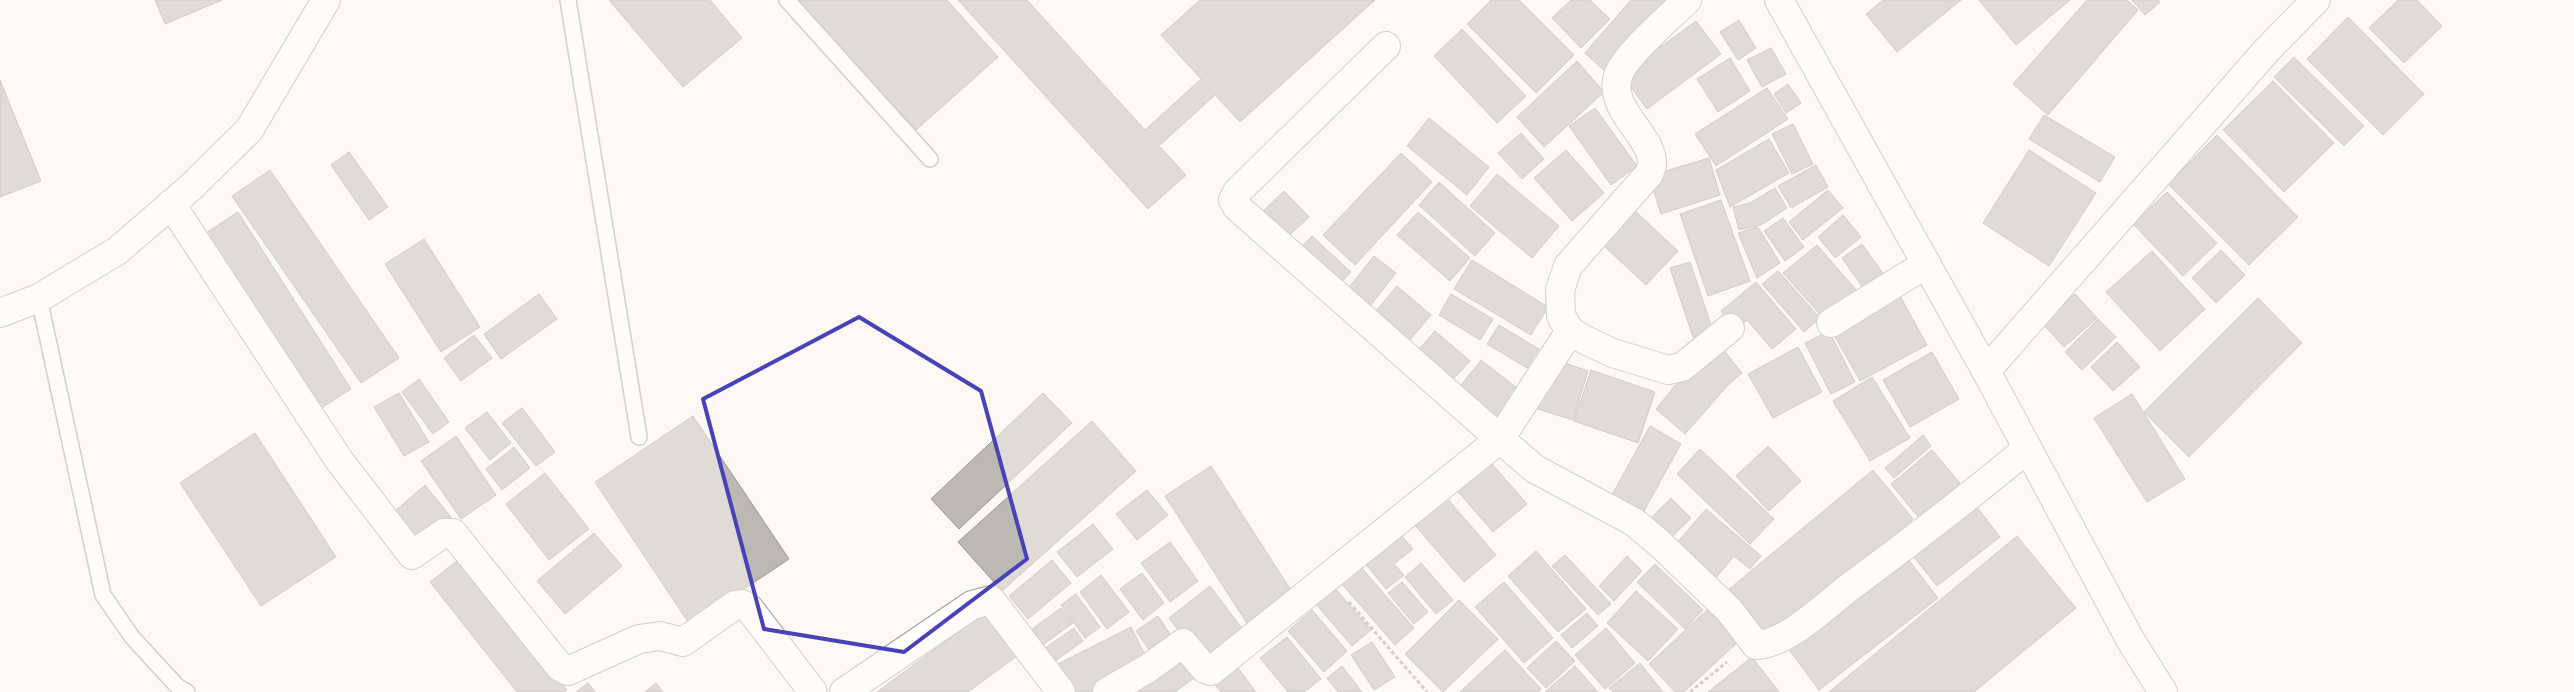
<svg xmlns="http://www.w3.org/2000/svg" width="2574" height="692" font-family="'Space Grotesk',sans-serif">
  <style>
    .building { fill: #bcb8b3; stroke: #9b9792 }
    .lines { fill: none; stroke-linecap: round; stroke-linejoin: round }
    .service-casing { stroke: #a29e99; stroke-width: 18 }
    .minor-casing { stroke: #a29e99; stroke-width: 30 }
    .path { stroke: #a39f9c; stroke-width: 3; stroke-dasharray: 4 2.5; stroke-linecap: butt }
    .service { stroke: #fff; stroke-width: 15 }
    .minor { stroke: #fff; stroke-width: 28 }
    .marked { fill: none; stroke: #4842b9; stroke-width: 4; stroke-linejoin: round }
  </style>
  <rect width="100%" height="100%" fill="#fdf8f3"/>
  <g class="building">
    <polygon points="155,0 222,0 165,24"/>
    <polygon points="609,0 710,0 742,38 683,87"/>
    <polygon points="797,0 947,0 998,57 916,130"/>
    <polygon points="958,0 1027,0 1145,130 1201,79 1161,35 1200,0 1375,0 1240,122 1215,95 1159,146 1186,175 1148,209"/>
    <polygon points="1491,0 1519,0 1574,55 1536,93 1467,24"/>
    <polygon points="1571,0 1590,0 1610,19 1581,48 1552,18"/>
    <polygon points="1631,0 1665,0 1669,3 1608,74 1585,53"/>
    <polygon points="1883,0 1961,0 1897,52 1866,14"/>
    <polygon points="1979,0 2070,0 2016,45"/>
    <polygon points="2087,0 2127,0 2138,10 2048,115 2013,84"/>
    <polygon points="2132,0 2158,0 2160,2 2145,15"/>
    <polygon points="2398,0 2417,0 2442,26 2404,63 2369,28"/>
    <polygon points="2348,17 2424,94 2383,135 2307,59"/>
    <polygon points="1739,20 1756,48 1738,60 1720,32"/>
    <polygon points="1696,21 1721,54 1647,109 1622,75"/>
    <polygon points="1462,29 1526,96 1497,123 1434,56"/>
    <polygon points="1771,48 1786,74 1762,87 1747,60"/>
    <polygon points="2294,57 2364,126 2344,146 2274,77"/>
    <polygon points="1730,58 1750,91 1718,112 1697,79"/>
    <polygon points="1577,61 1604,92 1544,147 1517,117"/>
    <polygon points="0,80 41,181 0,197"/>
    <polygon points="2273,81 2334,143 2284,192 2223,130"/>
    <polygon points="1788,84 1801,103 1786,113 1774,94"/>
    <polygon points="1767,88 1788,119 1716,166 1695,134"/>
    <polygon points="1595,108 1637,166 1611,185 1569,126"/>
    <polygon points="2044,115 2115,157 2100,182 2029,139"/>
    <polygon points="1429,118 1489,167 1467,195 1407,146"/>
    <polygon points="1793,124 1813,164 1792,174 1772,134"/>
    <polygon points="1521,133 1544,159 1522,179 1498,153"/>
    <polygon points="2217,135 2298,217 2249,265 2168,184"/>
    <polygon points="1769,139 1789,173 1730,207 1716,170"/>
    <polygon points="1566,150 1604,193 1572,221 1534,178"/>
    <polygon points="2029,150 2096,193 2049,266 1983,223"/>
    <polygon points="349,152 388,207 369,220 331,165"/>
    <polygon points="1401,153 1432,182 1355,265 1323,235"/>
    <polygon points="1709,158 1720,195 1661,214 1649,176"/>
    <polygon points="1816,165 1828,187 1791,208 1778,186"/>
    <polygon points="270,170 399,358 361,383 232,196"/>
    <polygon points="1497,174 1559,226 1532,258 1470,206"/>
    <polygon points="1439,182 1495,233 1475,256 1419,205"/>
    <polygon points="1775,188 1787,208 1761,225 1739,230 1733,207 1750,203"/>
    <polygon points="1828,190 1843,208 1803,240 1789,222"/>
    <polygon points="1284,191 1309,217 1282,242 1258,216"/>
    <polygon points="2167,192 2217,243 2183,276 2133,224"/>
    <polygon points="1721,200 1750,281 1708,296 1680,214"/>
    <polygon points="1635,211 1678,251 1646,285 1603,245"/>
    <polygon points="238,212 351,389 315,412 203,235"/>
    <polygon points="1418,212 1470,258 1450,281 1397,235"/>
    <polygon points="1843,215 1861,237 1835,258 1818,237"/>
    <polygon points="1783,218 1804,247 1785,261 1764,231"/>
    <polygon points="1758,227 1780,263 1757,278 1738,233"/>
    <polygon points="1312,236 1351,272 1334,290 1295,254"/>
    <polygon points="424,239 480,327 441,352 385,264"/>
    <polygon points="1862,244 1890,283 1870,298 1842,258"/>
    <polygon points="1817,245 1857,291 1825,320 1783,273"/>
    <polygon points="2221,250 2245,275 2216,303 2192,278"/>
    <polygon points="2152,251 2205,309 2160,351 2106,292"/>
    <polygon points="1374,256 1396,273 1363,315 1341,297"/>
    <polygon points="1472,260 1548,307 1531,335 1454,289"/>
    <polygon points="1690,262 1713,331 1693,337 1670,268"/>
    <polygon points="1778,271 1820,318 1804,332 1762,284"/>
    <polygon points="1756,282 1796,329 1772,349 1747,320 1736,329 1721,311"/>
    <polygon points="1397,286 1431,315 1403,348 1369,319"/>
    <polygon points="539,294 557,319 501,359 484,334"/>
    <polygon points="1451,294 1493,319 1480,340 1439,315"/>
    <polygon points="2075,294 2097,318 2064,347 2042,323"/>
    <polygon points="1900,296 1927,345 1860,381 1833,333"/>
    <polygon points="2258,298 2302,343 2189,457 2144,412"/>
    <polygon points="2098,319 2116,337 2082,370 2065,352"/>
    <polygon points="1499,325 1539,349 1527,368 1487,344"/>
    <polygon points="1435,331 1470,361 1449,384 1416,353"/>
    <polygon points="1829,331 1855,382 1831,394 1805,343"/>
    <polygon points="474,335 492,358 461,381 444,358"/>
    <polygon points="1717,342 1742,373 1728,385 1685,434 1656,409 1699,356"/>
    <polygon points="2117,342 2140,367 2113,391 2091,367"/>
    <polygon points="1798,347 1822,392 1773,418 1748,374"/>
    <polygon points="1932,352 1959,399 1910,427 1883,380"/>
    <polygon points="1553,359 1588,371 1573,420 1538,409"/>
    <polygon points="1481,360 1522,392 1495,426 1454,394"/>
    <polygon points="1591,370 1655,392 1638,443 1574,421"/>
    <polygon points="1872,377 1910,438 1870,461 1833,401"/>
    <polygon points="419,379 449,422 433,434 402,392"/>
    <polygon points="399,393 429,442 404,456 374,407"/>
    <polygon points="1043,393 1072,423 959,529 931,499"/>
    <polygon points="2132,394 2185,479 2147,502 2094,418"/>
    <polygon points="522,408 555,452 536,466 502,423"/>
    <polygon points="487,412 511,443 490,460 465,428"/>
    <polygon points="693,416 789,559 690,625 595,482"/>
    <polygon points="1092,421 1136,471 1002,591 958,542"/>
    <polygon points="1650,426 1681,444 1639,520 1608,502"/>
    <polygon points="255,433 336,557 261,606 180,483"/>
    <polygon points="1923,435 1931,446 1894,478 1885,468"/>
    <polygon points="456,436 496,495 461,519 421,461"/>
    <polygon points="1768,446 1801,481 1769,511 1736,476"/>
    <polygon points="514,447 530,468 502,490 486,469"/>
    <polygon points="1700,449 1774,519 1750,544 1677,474"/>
    <polygon points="1932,450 1960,483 1919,518 1891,484"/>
    <polygon points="1486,457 1527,504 1493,532 1453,486"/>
    <polygon points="1211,466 1296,598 1250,628 1165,496"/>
    <polygon points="1873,470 1913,519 1769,639 1728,590"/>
    <polygon points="545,473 589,529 549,560 506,504"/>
    <polygon points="425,485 451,517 412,549 387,518"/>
    <polygon points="1147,490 1168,515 1137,540 1116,514"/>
    <polygon points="1445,496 1496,555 1464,582 1413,523"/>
    <polygon points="1671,498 1691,518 1666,543 1646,523"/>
    <polygon points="1977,507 2000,537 1937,586 1913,556"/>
    <polygon points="1706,509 1761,556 1750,569 1734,556 1710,585 1670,551"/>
    <polygon points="1093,524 1113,549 1077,577 1057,552"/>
    <polygon points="594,533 622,566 565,614 537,581"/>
    <polygon points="1399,533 1413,549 1394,564 1404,575 1386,589 1364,562"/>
    <polygon points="2017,536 2076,608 1974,692 1829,692"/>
    <polygon points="1170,542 1198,581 1170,602 1141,563"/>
    <polygon points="1536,551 1586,609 1558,632 1508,576"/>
    <polygon points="1565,555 1611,604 1598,615 1552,566"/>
    <polygon points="1905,555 1938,598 1819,690 1787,647"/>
    <polygon points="1627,556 1642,571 1614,601 1599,586"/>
    <polygon points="462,557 567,690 565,692 517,692 430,582"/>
    <polygon points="1052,560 1071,583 1028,619 1009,596"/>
    <polygon points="1421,563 1453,600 1436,614 1405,577"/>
    <polygon points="1655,564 1703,610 1685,629 1637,582"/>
    <polygon points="1359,565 1414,628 1395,645 1340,582"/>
    <polygon points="1142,573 1164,603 1143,620 1120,589"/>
    <polygon points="1101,575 1129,612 1107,629 1080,592"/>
    <polygon points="1402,582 1428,612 1414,624 1388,593"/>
    <polygon points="1504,582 1553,638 1524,663 1475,607"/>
    <polygon points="1210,586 1247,635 1206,666 1169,618"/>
    <polygon points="1334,587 1371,630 1352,646 1315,603"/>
    <polygon points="1636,591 1678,629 1648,661 1607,623"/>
    <polygon points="1076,594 1100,627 1085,638 1061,605"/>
    <polygon points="1459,600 1498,639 1443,692 1405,654"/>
    <polygon points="992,607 1025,650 968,692 877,692"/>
    <polygon points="1061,608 1073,623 1040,647 1028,632"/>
    <polygon points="1709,608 1739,641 1684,692 1675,692 1649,664"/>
    <polygon points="1312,610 1347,651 1324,672 1288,631"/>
    <polygon points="1587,613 1598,626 1572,648 1561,635"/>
    <polygon points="1158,616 1176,643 1155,658 1136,631"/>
    <polygon points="1131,627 1150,665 1099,692 1073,692 1058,664"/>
    <polygon points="1074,628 1083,641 1051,664 1041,651"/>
    <polygon points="1606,628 1635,663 1605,689 1575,655"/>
    <polygon points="1287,637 1321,679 1304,692 1288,692 1260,658"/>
    <polygon points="1556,641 1575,661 1546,688 1527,668"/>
    <polygon points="1372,642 1395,677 1374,690 1351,655"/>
    <polygon points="1183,646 1202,672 1175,692 1140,692 1133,683"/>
    <polygon points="1505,650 1541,689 1538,692 1460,692"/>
    <polygon points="1752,657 1779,692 1708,692"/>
    <polygon points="1640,663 1663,692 1613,692 1609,688"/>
    <polygon points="1342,666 1362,692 1338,692 1327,678"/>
    <polygon points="1575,666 1598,692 1545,692"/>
    <polygon points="1238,668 1256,692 1221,692 1215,685"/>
    <polygon points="588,683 595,692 576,692"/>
    <polygon points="656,683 663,692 645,692"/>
  </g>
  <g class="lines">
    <g class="service-casing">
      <g id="service">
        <polyline points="568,0 639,437"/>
        <polyline points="787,0 930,159"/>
        <polyline points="39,298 103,595 132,637 178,687 187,692"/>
      </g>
    </g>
    <g class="minor-casing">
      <g id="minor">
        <path d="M 1687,0 C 1667,20 1642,40 1625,63 C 1595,102 1653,133 1652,163 C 1652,167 1650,171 1649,174 L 1568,266 L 1560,290 L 1561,316 L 1570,331 L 1585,340 L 1613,353 L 1668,370 L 1682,367 L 1730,328"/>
        <polyline points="1779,0 1986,371 2131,641 2163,692"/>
        <polyline points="171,204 339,460 412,555 444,533 453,533 560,667 568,671 639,639 660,636 683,642 735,605 742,604 749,608 813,692"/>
        <polyline points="0,313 39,298 117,251 190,188 249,130 326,0"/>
        <polyline points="1831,323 1926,264"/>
        <path d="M 1570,331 L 1500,439 L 1535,469 L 1634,522 L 1659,543 L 1729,610 L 1756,645 C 1787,644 1826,605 1851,586 C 1911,542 1970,496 2027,449"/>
        <polyline points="1986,371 2267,50 2316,0"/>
        <polyline points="844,692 972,605 991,600 1061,692"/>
        <polyline points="1107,692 1147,669 1183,643 1205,669 1211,671 1500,439 1237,207 1233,200 1237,192 1386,46"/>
      </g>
    </g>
    <g class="path">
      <polyline points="1349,602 1427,692"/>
      <polyline points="1690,692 1727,662"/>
    </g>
    <use href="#service" class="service"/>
    <use href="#minor" class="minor"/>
  </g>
  <path d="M0 0H2574V692H0ZM 859,317 L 981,391 L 1027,559 L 904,652 L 764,629 L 703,399 Z" fill="#fdf8f3" fill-opacity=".55" fill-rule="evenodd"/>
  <path class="marked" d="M 859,317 L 981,391 L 1027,559 L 904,652 L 764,629 L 703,399 Z"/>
</svg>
